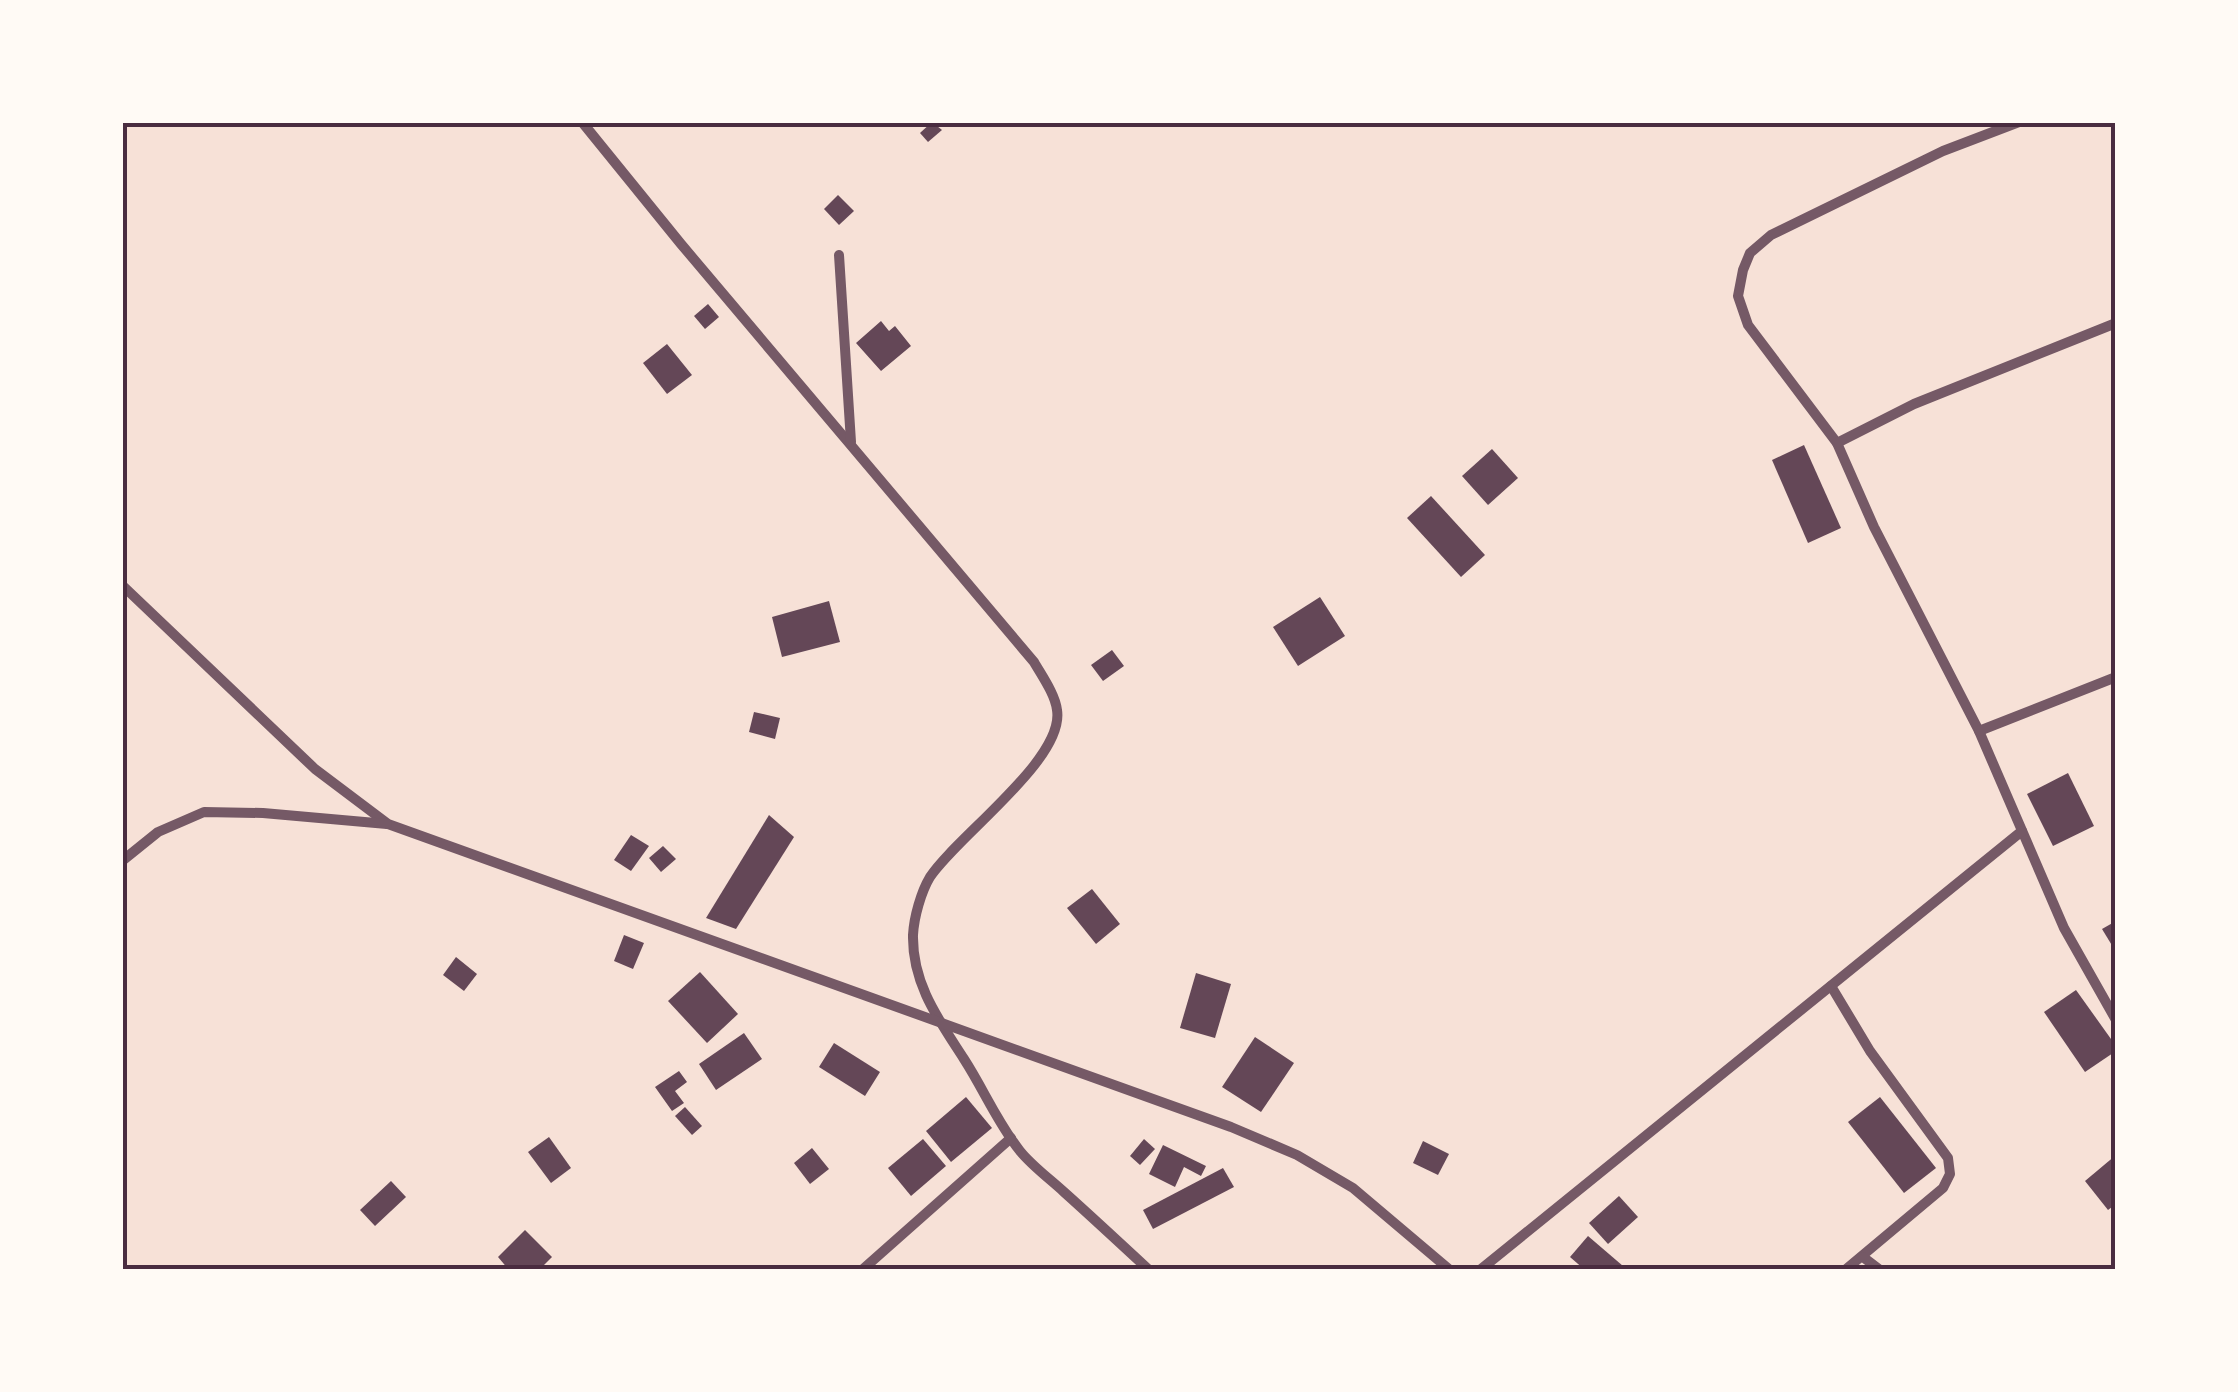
<svg xmlns="http://www.w3.org/2000/svg" width="2238" height="1392" font-family="'Work Sans',sans-serif">
  <style>
    .building { fill: #644757 }
    .lines { fill: none; stroke-linecap: round; stroke-linejoin: round }
    .minor { stroke: #755966; stroke-width: 10 }
    .neatline { fill: none; stroke: #4a2c40; stroke-width: 4 }
  </style>
  <rect width="100%" height="100%" fill="#f7e1d7"/>
  <g class="building">
    <polygon points="932,122 942,130 928,142 920,133"/>
    <polygon points="838,195 854,211 839,225 824,209"/>
    <polygon points="708,304 719,317 705,329 694,316"/>
    <polygon points="881,321 889,331 895,326 911,346 881,371 856,343"/>
    <polygon points="667,344 692,375 667,394 643,363"/>
    <polygon points="1804,445 1841,528 1808,543 1772,460"/>
    <polygon points="1492,449 1518,478 1488,505 1462,476"/>
    <polygon points="1431,496 1485,555 1461,577 1407,518"/>
    <polygon points="1320,597 1345,636 1298,666 1273,627"/>
    <polygon points="829,601 840,642 782,657 772,617"/>
    <polygon points="1112,650 1124,666 1103,681 1091,665"/>
    <polygon points="754,712 780,718 775,739 749,732"/>
    <polygon points="2068,773 2094,826 2053,846 2027,794"/>
    <polygon points="769,815 794,837 736,929 706,918"/>
    <polygon points="631,835 649,846 631,871 614,860"/>
    <polygon points="663,846 676,859 661,872 649,858"/>
    <polygon points="1092,889 1120,924 1096,944 1067,908"/>
    <polygon points="2116,921 2116,952 2102,929"/>
    <polygon points="624,935 644,943 633,969 614,961"/>
    <polygon points="456,957 477,974 464,991 443,975"/>
    <polygon points="700,972 738,1014 707,1043 668,1001"/>
    <polygon points="1196,973 1231,984 1215,1038 1180,1028"/>
    <polygon points="2076,990 2116,1046 2116,1051 2085,1072 2044,1012"/>
    <polygon points="744,1033 762,1059 716,1090 699,1064"/>
    <polygon points="1255,1037 1294,1063 1261,1112 1222,1087"/>
    <polygon points="834,1043 880,1072 865,1096 819,1067"/>
    <polygon points="679,1071 687,1082 675,1091 684,1103 672,1111 655,1087"/>
    <polygon points="966,1097 992,1128 951,1162 926,1131"/>
    <polygon points="1880,1097 1936,1168 1904,1193 1848,1122"/>
    <polygon points="685,1107 702,1126 692,1135 675,1116"/>
    <polygon points="549,1137 571,1168 551,1183 528,1152"/>
    <polygon points="923,1139 946,1166 911,1196 888,1168"/>
    <polygon points="1144,1139 1155,1149 1140,1165 1130,1156"/>
    <polygon points="1423,1141 1449,1154 1438,1175 1413,1163"/>
    <polygon points="1163,1145 1206,1166 1201,1176 1184,1167 1175,1187 1149,1174"/>
    <polygon points="812,1148 829,1169 810,1184 794,1163"/>
    <polygon points="2116,1155 2116,1204 2108,1210 2085,1181"/>
    <polygon points="1223,1168 1234,1187 1153,1229 1143,1210"/>
    <polygon points="391,1181 406,1197 375,1226 360,1210"/>
    <polygon points="1619,1196 1638,1217 1608,1244 1589,1223"/>
    <polygon points="525,1230 552,1257 539,1270 509,1270 498,1257"/>
    <polygon points="1588,1236 1623,1266 1620,1270 1585,1270 1570,1257"/>
  </g>
  <g class="lines">
    <g class="minor">
      <path d="M 582,122 L 681,244 L 1034,662 C 1042,676 1055,694 1057,710 C 1065,759 957,836 930,877 C 921,892 914,917 913,935 C 912,984 939,1020 964,1059 C 984,1090 997,1122 1020,1151 C 1032,1166 1050,1179 1064,1192 C 1093,1218 1121,1244 1149,1270"/>
      <polyline points="2019,122 1943,151 1771,235 1750,253 1743,270 1738,296 1748,325 1837,443 1874,527 1979,731 2064,928 2116,1020"/>
      <polyline points="839,255 851,442"/>
      <polyline points="1837,443 1914,404 2116,323"/>
      <polyline points="122,585 315,769 388,824 1231,1127 1297,1155 1353,1188 1450,1270"/>
      <polyline points="1979,731 2116,677"/>
      <polyline points="122,861 158,832 204,812 263,813 387,824"/>
      <polyline points="1831,986 1870,1051 1948,1158 1950,1174 1943,1188 1845,1270"/>
      <polyline points="1863,1257 1880,1270"/>
      <polyline points="862,1270 1011,1138"/>
      <polyline points="1480,1270 2022,831"/>
    </g>
  </g>
  <rect width="2238" height="1392" fill="none" stroke="#fffaf5" stroke-width="250"/>
  <rect x="125" y="125" width="1988" height="1142" class="neatline"/>
</svg>
